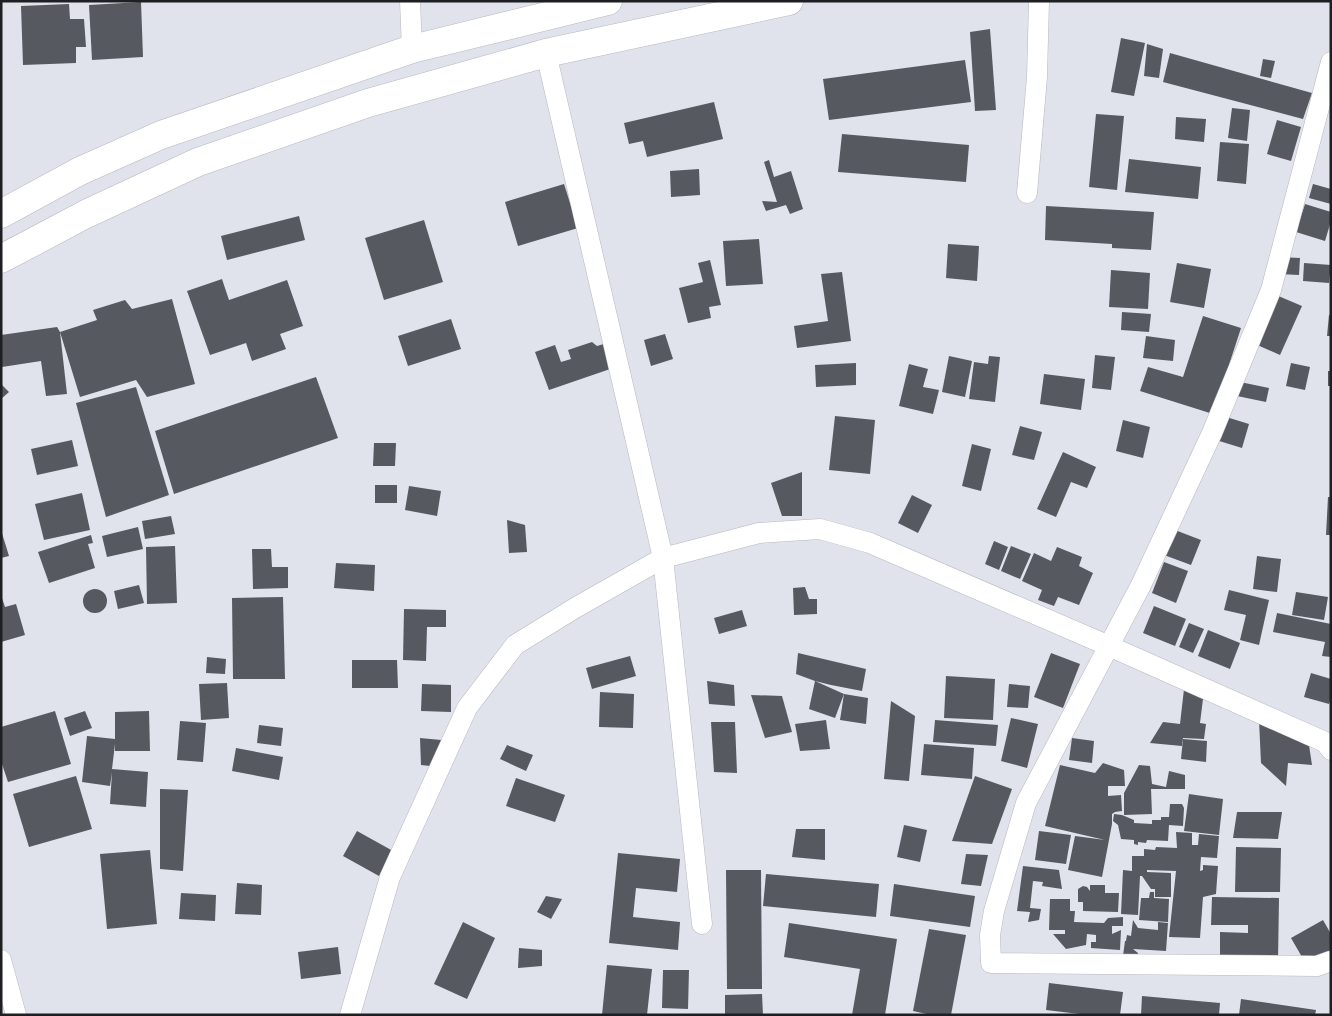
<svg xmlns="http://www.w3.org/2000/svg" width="1332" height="1016" font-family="Ubuntu,sans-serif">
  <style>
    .building { fill: #565960 }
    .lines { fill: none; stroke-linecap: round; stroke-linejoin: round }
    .minor-casing { stroke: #b5b8c0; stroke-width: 21 }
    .secondary-casing { stroke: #b5b8c0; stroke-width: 29 }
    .minor { stroke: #fff; stroke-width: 20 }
    .secondary { stroke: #fff; stroke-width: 28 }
  </style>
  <rect width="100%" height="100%" fill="#e0e3ec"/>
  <g class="building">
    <polygon points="141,2 143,57 92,60 89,5"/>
    <polygon points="69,4 70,19 84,19 86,47 76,47 76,63 23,65 21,6"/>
    <polygon points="990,29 996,110 975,111 970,32"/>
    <polygon points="1121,38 1145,43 1134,96 1111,92"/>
    <polygon points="1147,44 1163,49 1159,78 1144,76"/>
    <polygon points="1170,53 1312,93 1303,119 1163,82"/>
    <polygon points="1263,59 1275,61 1271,78 1260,76"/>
    <polygon points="965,60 971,102 829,120 823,79"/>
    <polygon points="714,102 723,139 647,157 643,141 629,144 624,123"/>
    <polygon points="1232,108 1250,110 1247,141 1228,138"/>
    <polygon points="1096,114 1124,116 1117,190 1089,187"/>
    <polygon points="1176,117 1206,119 1204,142 1175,139"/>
    <polygon points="1277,120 1301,127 1291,161 1267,154"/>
    <polygon points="842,134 969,145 966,182 838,172"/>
    <polygon points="1220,142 1249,144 1246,184 1217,181"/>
    <polygon points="1129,159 1201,167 1198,199 1125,192"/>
    <polygon points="769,160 774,177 791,171 803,209 790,214 786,205 766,211 762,201 777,202 764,162"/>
    <polygon points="699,169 700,195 671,197 670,171"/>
    <polygon points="564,184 578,228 518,246 505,202"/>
    <polygon points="1313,184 1331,189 1331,204 1309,198"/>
    <polygon points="1305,204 1331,212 1331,221 1325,241 1296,232"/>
    <polygon points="1046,206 1154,212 1151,250 1112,248 1112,244 1045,240"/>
    <polygon points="299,216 305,240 227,260 221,236"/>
    <polygon points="424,220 443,282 384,300 365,238"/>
    <polygon points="759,239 763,284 726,286 723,241"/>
    <polygon points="948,244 979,246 977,281 946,278"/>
    <polygon points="1280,257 1300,258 1299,275 1279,274"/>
    <polygon points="710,260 721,305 709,307 711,318 688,323 679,288 703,282 698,263"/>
    <polygon points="1177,263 1211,269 1204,308 1170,302"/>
    <polygon points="1304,263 1331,265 1329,283 1303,281"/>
    <polygon points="1111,270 1150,273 1148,309 1109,307"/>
    <polygon points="842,272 851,341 797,348 794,326 828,321 821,274"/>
    <polygon points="222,279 229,300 287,280 303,326 280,334 286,349 252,361 246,343 210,355 187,291"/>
    <polygon points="1276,295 1302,306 1280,355 1255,344"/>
    <polygon points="172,299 195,384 147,397 136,380 80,397 60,332 67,394 46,396 41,361 2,367 1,335 57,327 60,332 97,320 93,310 125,300 132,309"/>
    <polygon points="1122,312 1151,314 1149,332 1121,330"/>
    <polygon points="1329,315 1331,315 1331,336 1327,336"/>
    <polygon points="1203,316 1241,328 1213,414 1140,391 1148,367 1183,377"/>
    <polygon points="451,319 461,349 408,366 398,336"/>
    <polygon points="665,334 673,359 651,366 644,340"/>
    <polygon points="1146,336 1175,340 1173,361 1143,358"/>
    <polygon points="592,342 597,346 607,343 616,367 549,390 535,352 555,345 561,362 571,359 568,350"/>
    <polygon points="1095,355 1115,357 1111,390 1092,388"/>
    <polygon points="949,356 972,361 965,397 942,392"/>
    <polygon points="989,356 1000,357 995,402 969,399 974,362 988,364"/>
    <polygon points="856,363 856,385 816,387 815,365"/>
    <polygon points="1291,363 1310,367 1305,390 1286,386"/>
    <polygon points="909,364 928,369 923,387 939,390 933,414 899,406"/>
    <rect x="1328" y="371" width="3" height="15"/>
    <polygon points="1044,374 1085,379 1081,410 1040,404"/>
    <polygon points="316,377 338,438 174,494 155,431"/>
    <polygon points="1240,382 1269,388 1266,402 1237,396"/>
    <polygon points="1,384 9,392 1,399"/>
    <polygon points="136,387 169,495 106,517 76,403"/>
    <polygon points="835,416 875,420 870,474 829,470"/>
    <polygon points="1223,416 1249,424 1242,448 1216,440"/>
    <polygon points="1123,420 1150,427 1143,458 1116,451"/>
    <polygon points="1020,426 1042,432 1034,460 1012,455"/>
    <polygon points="72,440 78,466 37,475 31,449"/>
    <polygon points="374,443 396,443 395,466 373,466"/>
    <polygon points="972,444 991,449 981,491 962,486"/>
    <polygon points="1063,452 1096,467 1087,488 1071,482 1056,517 1037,509"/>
    <polygon points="802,472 802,516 782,516 771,483"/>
    <rect x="375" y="485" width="22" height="18"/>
    <polygon points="409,486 441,491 437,516 405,510"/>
    <polygon points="82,493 90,530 44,540 35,504"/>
    <polygon points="912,495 932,505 918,533 898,523"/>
    <polygon points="1328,497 1331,497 1331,535 1326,535"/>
    <polygon points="171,516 175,534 145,539 142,521"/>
    <polygon points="507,520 525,525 527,552 509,553"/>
    <polygon points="138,527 143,549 107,557 102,536"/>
    <polygon points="1,530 9,556 1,558"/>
    <polygon points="1175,530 1201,540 1191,565 1164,555"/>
    <polygon points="91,535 93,543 88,544 95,568 49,583 38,552"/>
    <polygon points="994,541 1008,547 999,570 985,564"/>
    <polygon points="175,546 177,603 147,604 146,547"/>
    <polygon points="1011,546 1031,554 1020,579 1001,571"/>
    <polygon points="1057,547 1082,557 1079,566 1093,573 1079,605 1058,597 1054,606 1038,600 1042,590 1022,581 1034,553 1051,561"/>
    <polygon points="252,549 271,549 272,567 288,567 288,588 253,589"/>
    <polygon points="1257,556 1281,559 1277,592 1253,589"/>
    <polygon points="1164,562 1188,571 1176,603 1152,593"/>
    <polygon points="336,563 375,565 374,591 334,588"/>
    <polygon points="139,585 144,603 118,609 114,591"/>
    <polygon points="805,587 809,599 817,599 817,614 794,615 793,588"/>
    <circle cx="95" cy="601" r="12"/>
    <polygon points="1229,590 1269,600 1259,645 1240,640 1246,615 1224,610"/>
    <polygon points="1296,592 1328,597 1324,620 1292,615"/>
    <polygon points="1,595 5,607 16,604 25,635 1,642"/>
    <polygon points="283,597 285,679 233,679 232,598"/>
    <polygon points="1154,606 1186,619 1175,646 1143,633"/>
    <polygon points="404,609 446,610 446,627 427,627 426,661 403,660"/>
    <polygon points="742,610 747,626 719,634 714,618"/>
    <polygon points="1277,613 1331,624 1331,657 1322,656 1325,642 1273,632"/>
    <polygon points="1189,623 1204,629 1193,653 1179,647"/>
    <polygon points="1208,630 1240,643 1230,669 1198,656"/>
    <polygon points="798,653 866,669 862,691 831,685 815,681 844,694 835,718 809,709 815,681 796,674"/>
    <polygon points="1051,653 1080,664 1063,708 1034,697"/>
    <polygon points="630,656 636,676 592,689 586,668"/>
    <polygon points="207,657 226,659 225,674 206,673"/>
    <polygon points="352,660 397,660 398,688 352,688"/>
    <polygon points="1311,673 1331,679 1331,698 1329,704 1304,697"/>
    <polygon points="946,676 995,679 993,720 944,718"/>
    <polygon points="707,681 734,685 735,706 709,704"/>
    <polygon points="227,683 229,718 201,720 199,684"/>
    <polygon points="422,684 451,685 451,712 421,711"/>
    <polygon points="1009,684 1030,686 1028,708 1007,707"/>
    <polygon points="1184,689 1203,699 1200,723 1206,724 1204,739 1183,738 1182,746 1150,743 1163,722 1180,724"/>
    <polygon points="600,692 634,694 633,728 599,727"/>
    <polygon points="844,694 868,698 866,724 840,720"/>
    <polygon points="751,695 782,696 792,732 765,738"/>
    <polygon points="891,701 915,716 909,781 884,779"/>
    <polygon points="55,711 71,764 8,782 1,761 1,727"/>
    <polygon points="85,711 92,728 70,736 64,718"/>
    <polygon points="149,711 150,751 115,751 115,744 112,769 148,772 146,807 110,804 112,772 110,786 82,782 87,736 115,739 115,712"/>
    <polygon points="1011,718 1038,724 1027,768 1001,761"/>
    <polygon points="826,720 830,749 800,751 795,724"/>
    <polygon points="935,720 998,725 996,746 933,742"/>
    <polygon points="1259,720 1309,745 1312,765 1288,763 1286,786 1261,763"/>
    <polygon points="180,721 206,723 203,762 177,760"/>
    <polygon points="711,722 735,722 737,773 714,772"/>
    <polygon points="259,725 283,728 281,746 257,743"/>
    <polygon points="420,738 452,741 449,768 421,765"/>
    <polygon points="1072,738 1094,741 1092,763 1069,760"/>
    <polygon points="1183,739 1207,741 1206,762 1181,759"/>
    <polygon points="924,744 974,748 972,779 921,775"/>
    <polygon points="507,745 533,755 526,771 500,759"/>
    <polygon points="236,748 283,757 279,780 232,771"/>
    <polygon points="1103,763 1124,770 1125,786 1108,786 1108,796 1121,795 1122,811 1115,812 1112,814 1112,824 1102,877 1068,870 1075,836 1105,840 1045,826 1060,765 1095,773"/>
    <polygon points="1139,765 1150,766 1152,784 1166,787 1169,771 1185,775 1185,789 1151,789 1152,814 1124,815 1124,793"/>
    <polygon points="76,776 92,829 29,847 13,794"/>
    <polygon points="975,776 1012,789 992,844 952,841"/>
    <polygon points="516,778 565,795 555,822 506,806"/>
    <polygon points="160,789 188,790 183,871 160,869"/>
    <polygon points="1189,794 1223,799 1219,835 1184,831"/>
    <polygon points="1170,804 1182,804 1184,808 1183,826 1169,825 1168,841 1147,840 1146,843 1138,842 1138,845 1134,844 1134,840 1121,839 1118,825 1113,821 1114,814 1122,815 1134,820 1134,823 1152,824 1152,820 1161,820 1161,817 1169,817"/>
    <polygon points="1237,812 1282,812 1278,839 1233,838"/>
    <polygon points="904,825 927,830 920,862 897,857"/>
    <polygon points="796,829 825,829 825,860 792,857"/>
    <polygon points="357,831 393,851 379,876 343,856"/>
    <polygon points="1039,831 1071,835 1066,864 1035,860"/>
    <polygon points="1176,832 1192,833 1192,845 1198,845 1199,834 1219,836 1217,858 1201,857 1200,871 1203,870 1203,865 1218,866 1216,894 1203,897 1200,938 1169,937 1176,871 1147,870 1147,872 1171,873 1171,897 1155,897 1155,889 1151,889 1142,876 1140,876 1138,915 1121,914 1123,870 1132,871 1132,856 1144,856 1144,849 1155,850 1156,847 1177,848"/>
    <polygon points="1236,847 1281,848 1280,892 1235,892"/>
    <polygon points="150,850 157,924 107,929 100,854"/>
    <polygon points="618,853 680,859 677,892 636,888 633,917 680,922 678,950 609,943"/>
    <polygon points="966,854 988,855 981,886 961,884"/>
    <polygon points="1023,866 1059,870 1062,889 1042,886 1043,882 1033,881 1030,908 1041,909 1039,920 1028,922 1030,912 1017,911"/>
    <polygon points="726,870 761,870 762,989 727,989"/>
    <polygon points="766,874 879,884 876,917 763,906"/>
    <polygon points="237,883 262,885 261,915 235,914"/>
    <polygon points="894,884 975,896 970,927 890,916"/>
    <polygon points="1090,885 1105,885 1105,893 1119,893 1118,912 1083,911 1083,902 1078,902 1078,889 1083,886 1087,887 1090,891"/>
    <polygon points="1150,892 1154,892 1154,898 1169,899 1168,922 1139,920 1141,898 1149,898"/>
    <polygon points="181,893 216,895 215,921 179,919"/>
    <polygon points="546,896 562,899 551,919 537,912"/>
    <polygon points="1212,897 1279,898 1278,961 1220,959 1220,932 1248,933 1248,925 1211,925"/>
    <polygon points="1050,899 1070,899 1070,911 1075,911 1074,922 1104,923 1108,918 1123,917 1123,926 1112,926 1112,934 1121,930 1120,950 1091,948 1091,942 1096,942 1096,935 1087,934 1086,945 1066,949 1053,934 1065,934 1065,930 1049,930"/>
    <polygon points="1133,920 1138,928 1158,930 1158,922 1168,923 1166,951 1133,949 1138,953 1138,958 1123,956 1125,941 1126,941 1127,935 1131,936"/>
    <polygon points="1323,920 1331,934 1331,950 1306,964 1291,938"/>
    <polygon points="463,922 495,938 467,999 434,984"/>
    <polygon points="789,923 897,939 885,1015 852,1015 860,969 784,957"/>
    <polygon points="929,929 966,935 951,1015 931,1015 913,1011"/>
    <polygon points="338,947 341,974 301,979 298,952"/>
    <polygon points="519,948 542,950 542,966 518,968"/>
    <polygon points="607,965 652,969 647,1015 602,1015"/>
    <polygon points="663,970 689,970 688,1009 662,1008"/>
    <polygon points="1049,983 1123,992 1120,1015 1088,1015 1046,1010"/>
    <polygon points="762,994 763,1015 725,1015 725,995"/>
    <polygon points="1142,996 1220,1003 1219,1015 1141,1015"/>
    <polygon points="1241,999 1316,1010 1315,1015 1239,1015"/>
  </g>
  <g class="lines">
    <g class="minor-casing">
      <g id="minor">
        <polyline points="410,1 412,49"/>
        <polyline points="546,53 663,558 702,924"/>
        <polyline points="1331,62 1271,290 1212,433 1141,585 1026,803 994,911 990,935 991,963 1317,966 1331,961"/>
        <polyline points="1027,193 1037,77 1039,1"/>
        <polyline points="1,960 16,1015"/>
        <polyline points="350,1015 390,877 467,708 515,645 575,608 663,558 759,533 820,529 870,543 1109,646 1325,742 1331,750"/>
      </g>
    </g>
    <g class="secondary-casing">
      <g id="secondary">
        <polyline points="1,214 80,171 161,135 412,49 608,1"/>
        <polyline points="1,259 86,214 198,162 368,103 546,53 789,1"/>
      </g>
    </g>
    <use href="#minor" class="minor"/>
    <use href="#secondary" class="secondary"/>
  </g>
  <rect width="1332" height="1016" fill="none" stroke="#1e1f22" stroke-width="5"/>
</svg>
